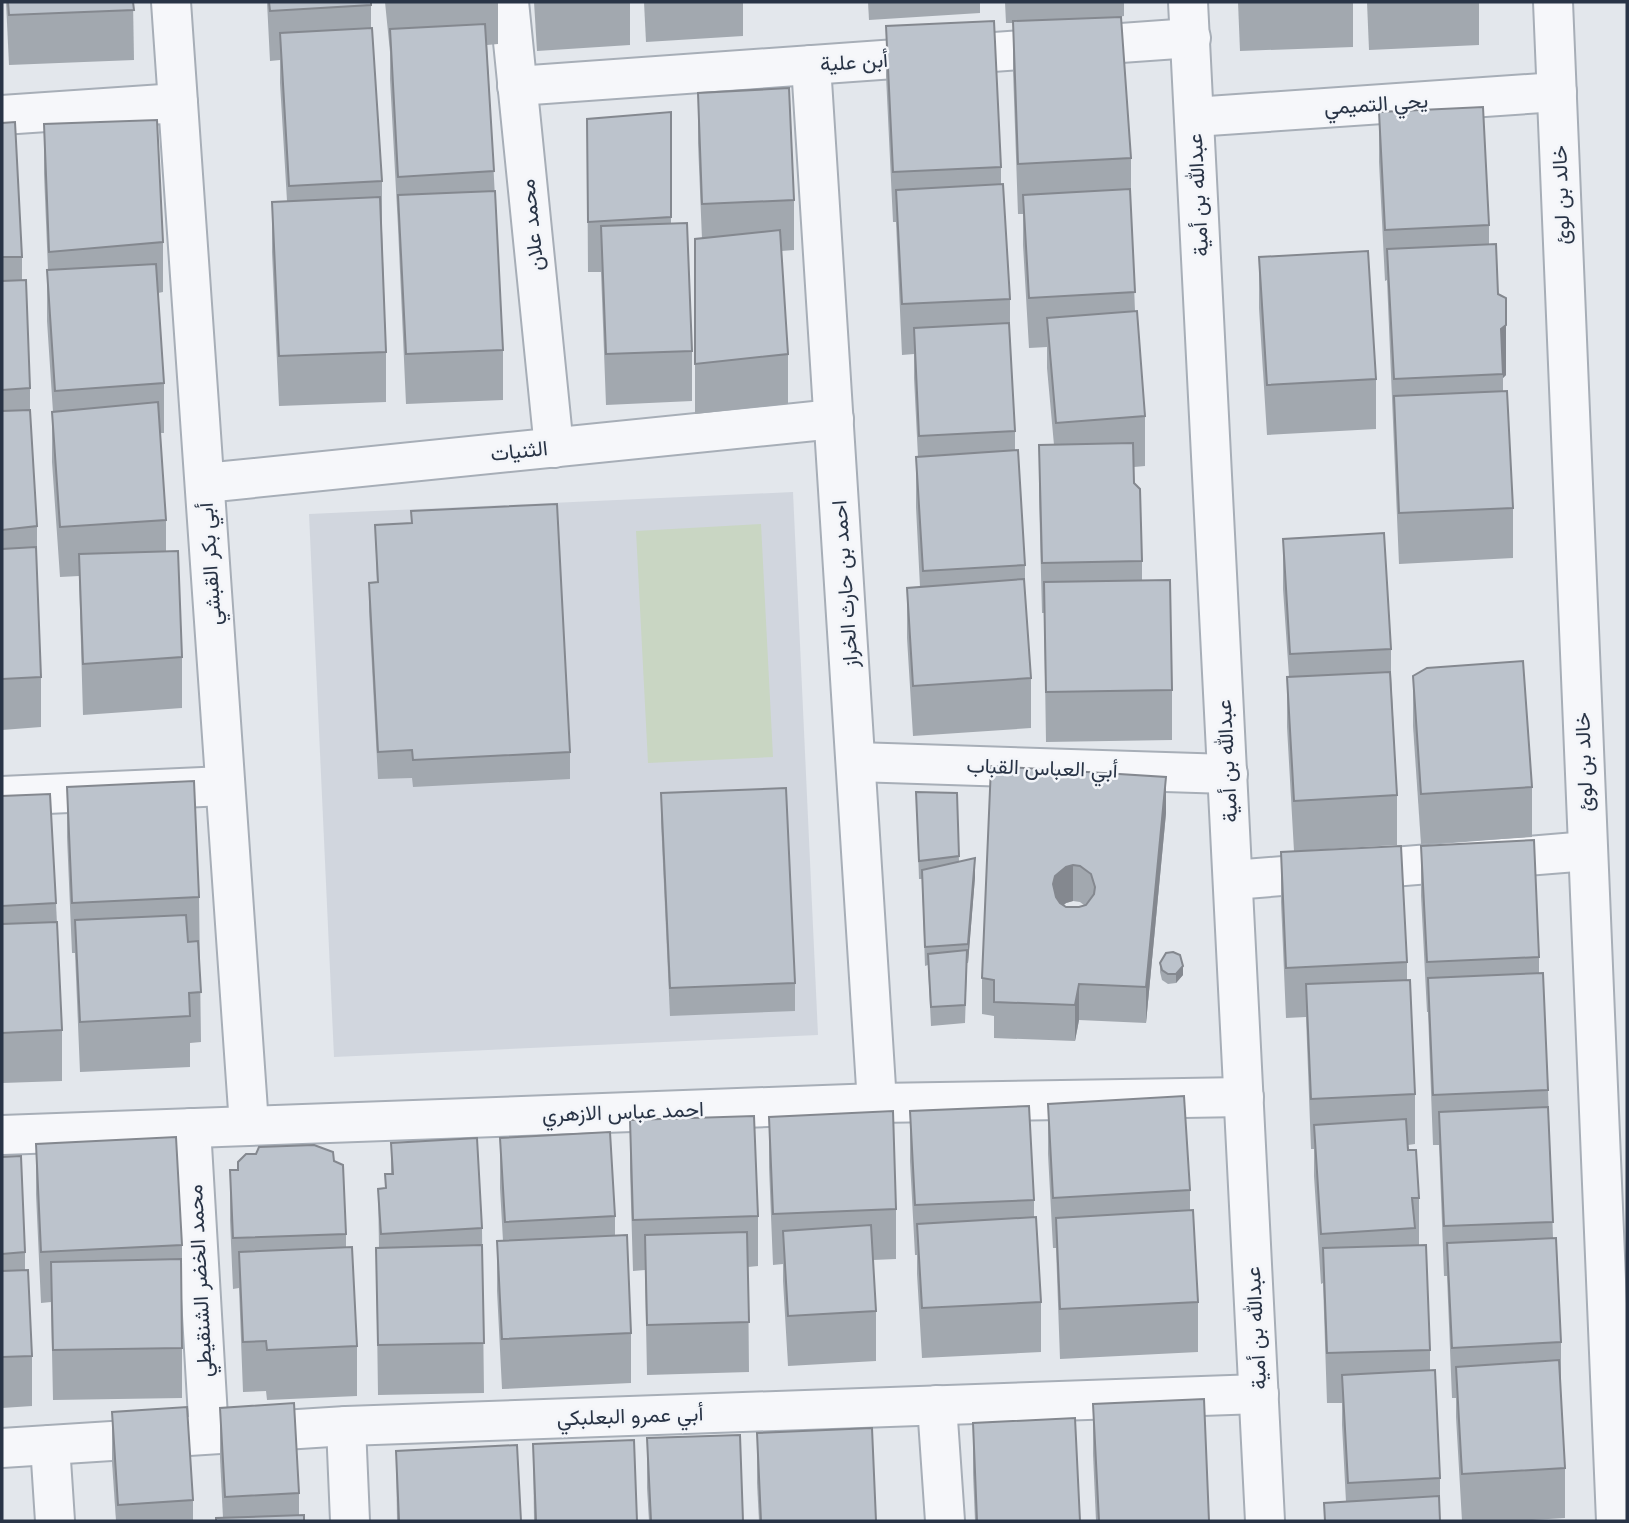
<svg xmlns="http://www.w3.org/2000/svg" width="1629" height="1523" font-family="Quicksand,Vazirmatn,sans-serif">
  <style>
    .built { fill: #d1d6de }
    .green { fill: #c9d6c3 }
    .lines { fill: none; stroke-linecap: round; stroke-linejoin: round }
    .minor-casing { stroke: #a7aeb7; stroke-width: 42 }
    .minor { stroke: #f6f7fa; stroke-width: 38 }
    .wall { fill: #a2a8af; fill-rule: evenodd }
    .shaded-wall { fill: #84888f }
    .building { fill: #bcc3cc; stroke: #84888f; stroke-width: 2; fill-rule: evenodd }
    .labels { text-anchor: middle; stroke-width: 5; stroke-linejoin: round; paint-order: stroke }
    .street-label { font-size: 21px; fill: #293446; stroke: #f3f5f9 }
  </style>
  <rect width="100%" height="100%" fill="#e3e7ec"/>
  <polygon class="built" points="793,492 818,1035 334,1057 309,514"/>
  <polygon class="green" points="761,524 773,757 648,763 636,531"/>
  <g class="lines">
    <g class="minor-casing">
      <g id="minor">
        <polyline points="171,2 249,1125"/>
        <polyline points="509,2 554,448"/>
        <polyline points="1188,2 1265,1521"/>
        <polyline points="1553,2 1616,1521"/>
        <polyline points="811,65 877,1103"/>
        <polyline points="517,86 1191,38"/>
        <polyline points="2,115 178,103"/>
        <polyline points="1194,117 1557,92"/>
        <polyline points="205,483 834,419"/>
        <polyline points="856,762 1228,774"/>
        <polyline points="2,796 225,786"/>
        <polyline points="1233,880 1588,851"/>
        <polyline points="191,1128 209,1434"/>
        <polyline points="2,1135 877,1103 1244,1097"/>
        <polyline points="937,1405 945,1521"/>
        <polyline points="346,1426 350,1521"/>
        <polyline points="50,1445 55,1521"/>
        <polyline points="2,1448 346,1426 1259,1394"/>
      </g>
    </g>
    <use href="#minor" class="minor"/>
  </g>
  <g class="wall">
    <polygon points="6,2 133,2 134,60 9,65"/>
    <polygon points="267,2 371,2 371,28 382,181 382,231 386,352 386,402 279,406 272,252 272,202 287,201 280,83 280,60 270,61"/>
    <polygon points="385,2 498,2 498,44 487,45 503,350 503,400 406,404 398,227 390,79 390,52"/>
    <polygon points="534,2 630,2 630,45 537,51"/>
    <polygon points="644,2 743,2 743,36 646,42"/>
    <polygon points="868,2 980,2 980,13 869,20"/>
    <polygon points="1005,2 1124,2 1124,16 1118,17 1131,158 1131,208 1135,311 1145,416 1145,466 1134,467 1134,483 1142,561 1142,580 1172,690 1172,740 1046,742 1044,613 1042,613 1039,496 1039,445 1054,445 1047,368 1047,347 1029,348 1023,245 1023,214 1018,214 1013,71 1013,23 1006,23"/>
    <polygon points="1238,2 1353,2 1353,47 1240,51"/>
    <polygon points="1367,2 1479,2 1479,45 1369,50"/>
    <polygon points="886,26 1001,167 1001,184 1010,299 1010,336 1015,431 1015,450 1025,565 1025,590 1031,678 1031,728 913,736 907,638 907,588 920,587 916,507 916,457 918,457 914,378 914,354 902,355 896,222 893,222 886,76"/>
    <polygon points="698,93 794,200 794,250 781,251 788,354 788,404 695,414 695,364 702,239 698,143"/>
    <polygon points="671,112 671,223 692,351 692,401 606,405 601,272 588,272 587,119"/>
    <polygon points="1379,112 1489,225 1489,244 1498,294 1506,375 1503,378 1503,391 1513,508 1513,558 1399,564 1387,280 1385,281 1379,162"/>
    <polygon points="2,123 22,257 22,280 30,388 30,424 37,526 37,570 41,677 41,727 2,730"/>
    <polygon points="44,124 163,242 163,292 158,293 164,383 164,433 160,433 166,520 166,551 182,657 182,708 83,715 79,576 60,577 52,462 52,412 53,412 47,321 47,270 48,270 44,174"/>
    <polygon points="1259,257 1376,379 1376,429 1267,435 1259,308"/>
    <polygon points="411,511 570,752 570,779 413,787 412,778 378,779 369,611 369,583 377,583 375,525 411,523"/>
    <polygon points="1283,539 1391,649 1391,675 1397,795 1397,845 1294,851 1287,727 1287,677 1289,677 1283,589"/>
    <polygon points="1413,676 1532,787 1532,837 1421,844 1413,726"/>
    <path d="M 991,766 L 1166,813 L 1146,1023 L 1079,1020 L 1075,1041 L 994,1038 L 994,1016 L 982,1014 L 982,978 ZM 1073,901 L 1080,902 L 1084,905 L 1079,907 L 1066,907 L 1064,905 L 1066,903 Z"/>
    <polygon points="67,787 199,897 201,1042 190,1043 190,1067 80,1072 75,953 72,953 67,837"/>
    <polygon points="916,792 957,793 959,862 975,877 968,963 967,963 965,1023 931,1026 928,965 925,966 922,879 919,879"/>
    <polygon points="661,793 795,983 795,1011 670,1016 661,821"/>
    <polygon points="2,796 56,903 62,1030 62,1081 2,1083"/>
    <polygon points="1421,846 1539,957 1539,973 1548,1090 1553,1238 1561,1342 1561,1393 1565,1468 1565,1518 1515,1521 1462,1521 1456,1417 1456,1398 1452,1398 1447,1276 1444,1276 1439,1145 1433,1145 1428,1012 1427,1012 1421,896"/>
    <polygon points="1281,852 1407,962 1407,980 1415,1094 1415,1144 1408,1145 1419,1198 1419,1245 1430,1350 1430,1370 1440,1478 1440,1521 1324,1521 1324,1503 1346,1502 1342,1425 1342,1403 1327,1403 1323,1283 1321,1284 1314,1176 1314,1149 1311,1149 1306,1017 1286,1018 1281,902"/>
    <polygon points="1160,963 1183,975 1176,983 1168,984 1162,980 1160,972"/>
    <polygon points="1048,1104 1190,1190 1190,1211 1198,1302 1198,1352 1060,1359 1056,1248 1053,1248 1048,1154"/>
    <polygon points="910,1111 1034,1200 1034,1217 1041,1302 1041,1352 922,1358 917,1274 917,1255 915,1255 910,1161"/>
    <polygon points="769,1117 896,1209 896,1259 873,1260 876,1311 876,1361 788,1366 783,1281 783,1264 773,1265 769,1167"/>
    <polygon points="630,1120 758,1216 758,1266 748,1267 749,1372 647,1375 645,1270 633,1271 630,1170"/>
    <polygon points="500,1138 615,1216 615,1236 631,1333 631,1383 502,1389 497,1291 497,1241 503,1241 500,1188"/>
    <polygon points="391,1143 482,1228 484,1393 378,1395 376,1248 379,1248 378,1189 385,1188 385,1174 391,1174"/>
    <polygon points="36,1144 182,1245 182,1398 53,1400 51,1302 41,1303 36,1194"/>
    <polygon points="2,1157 25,1252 25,1270 32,1356 32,1406 2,1408"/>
    <polygon points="230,1170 346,1234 346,1247 357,1346 357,1396 267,1400 266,1391 243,1392 239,1288 233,1289 230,1220"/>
    <polygon points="1093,1404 1209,1521 1096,1521 1093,1454"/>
    <polygon points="220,1408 299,1493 299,1515 223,1518 220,1458"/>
    <polygon points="112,1412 193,1500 193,1521 116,1521 112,1462"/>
    <polygon points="973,1423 1080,1521 975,1521 973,1473"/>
    <polygon points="757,1433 876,1521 759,1521 757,1483"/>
    <polygon points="647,1438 743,1521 649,1521 647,1488"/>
    <polygon points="533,1444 637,1521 534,1521"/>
    <polygon points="396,1451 521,1521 397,1521"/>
  </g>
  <g class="shaded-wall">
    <polygon points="1506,325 1506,375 1503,378 1501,329"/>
    <polygon points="1166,777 1166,813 1146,1023 1146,987"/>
    <polygon points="975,858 975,877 968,963 968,944"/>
    <polygon points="1073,865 1073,901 1066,903 1055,912 1053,884 1055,876 1066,867"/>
    <polygon points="1183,966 1183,975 1176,983 1176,974"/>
    <polygon points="1079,984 1079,1020 1075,1041 1075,1005"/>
  </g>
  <g class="building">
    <polygon points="8,2 133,2 134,10 9,15"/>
    <polygon points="269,2 371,2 371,5 270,11"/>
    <polygon points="1121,17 1131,158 1018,164 1013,21"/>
    <polygon points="994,21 1001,167 893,172 886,26"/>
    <polygon points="485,24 494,171 398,177 390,29"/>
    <polygon points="372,28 382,181 289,186 280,33"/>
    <polygon points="789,88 794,200 702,204 698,93"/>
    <polygon points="1483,107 1489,225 1385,230 1379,112"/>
    <polygon points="671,112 671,217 588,222 587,119"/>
    <polygon points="157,120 163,242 49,252 44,124"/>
    <polygon points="15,122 22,257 2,257 2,123"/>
    <polygon points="1003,184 1010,299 902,304 896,190"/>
    <polygon points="1130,189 1135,292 1029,298 1023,195"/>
    <polygon points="495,191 503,350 406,354 398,195"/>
    <polygon points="380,197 386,352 279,356 272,202"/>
    <polygon points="687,223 692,351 606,354 601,226"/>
    <polygon points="780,230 788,354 695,364 695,239"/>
    <polygon points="1496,244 1498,294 1506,298 1506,325 1501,329 1503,374 1394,379 1387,249"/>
    <polygon points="1368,251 1376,379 1267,385 1259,257"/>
    <polygon points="156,264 164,383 55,391 47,270"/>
    <polygon points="26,280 30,388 2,390 2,281"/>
    <polygon points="1137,311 1145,416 1056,423 1047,318"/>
    <polygon points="1009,323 1015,431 919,436 914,328"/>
    <polygon points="1507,391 1513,508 1399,513 1394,396"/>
    <polygon points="158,402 166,520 60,527 52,412"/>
    <polygon points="30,410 37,526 2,530 2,411"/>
    <polygon points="1133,443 1134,483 1140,489 1142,561 1042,563 1039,445"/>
    <polygon points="1018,450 1025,565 923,571 916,457"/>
    <polygon points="557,504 570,752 413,760 412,750 378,752 369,583 378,582 375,525 412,523 411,511"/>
    <polygon points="1384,533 1391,649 1290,654 1283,539"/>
    <polygon points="36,547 41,677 2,679 2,549"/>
    <polygon points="178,551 182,657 83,664 79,554"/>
    <polygon points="1024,579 1031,678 913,686 907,588"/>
    <polygon points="1170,580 1172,690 1046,692 1044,582"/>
    <polygon points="1523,661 1532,787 1421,794 1413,676 1427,668"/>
    <polygon points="1390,672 1397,795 1294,801 1287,677"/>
    <path d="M 991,766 L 1166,777 L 1146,987 L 1079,984 L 1075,1005 L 994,1002 L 994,980 L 982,978 ZM 1073,865 L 1080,866 L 1091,874 L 1095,887 L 1094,894 L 1086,905 L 1079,907 L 1066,907 L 1060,903 L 1056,897 L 1053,884 L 1055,876 L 1066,867 Z"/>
    <polygon points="194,781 199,897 72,903 67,787"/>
    <polygon points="786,788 795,983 670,988 661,793"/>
    <polygon points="916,792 957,793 959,856 919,861"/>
    <polygon points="50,794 56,903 2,906 2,796"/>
    <polygon points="1534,840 1539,957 1427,962 1421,846"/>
    <polygon points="1401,846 1407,962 1286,968 1281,852"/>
    <polygon points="975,858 968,944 925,947 922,870"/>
    <polygon points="186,915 188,942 198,941 201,992 189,993 190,1016 80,1022 75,920"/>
    <polygon points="57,922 62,1030 2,1033 2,924"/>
    <polygon points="967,950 965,1005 931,1007 928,954"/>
    <polygon points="1173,952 1180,955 1183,966 1176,974 1168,974 1162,970 1160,963 1166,953"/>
    <polygon points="1543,973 1548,1090 1433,1095 1428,978"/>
    <polygon points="1410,980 1415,1094 1311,1099 1306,984"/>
    <polygon points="1184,1096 1190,1190 1053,1198 1048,1104"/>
    <polygon points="1029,1106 1034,1200 915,1205 910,1111"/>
    <polygon points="1548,1107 1553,1222 1444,1226 1439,1112"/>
    <polygon points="893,1111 896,1209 773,1214 769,1117"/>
    <polygon points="754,1116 758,1216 633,1220 630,1120"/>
    <polygon points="1406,1119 1408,1150 1416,1150 1419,1198 1412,1198 1415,1228 1321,1234 1314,1125"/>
    <polygon points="610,1132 615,1216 505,1222 500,1138"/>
    <polygon points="176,1137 182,1245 41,1252 36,1144"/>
    <polygon points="477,1138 482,1228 381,1234 378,1189 386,1188 385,1174 393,1174 391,1143"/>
    <polygon points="314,1145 333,1152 334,1161 343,1165 346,1234 233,1238 230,1170 238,1170 238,1162 246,1154 256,1154 259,1147"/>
    <polygon points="21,1156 25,1252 2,1254 2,1157"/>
    <polygon points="1193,1210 1198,1302 1060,1309 1056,1218"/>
    <polygon points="1036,1217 1041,1302 922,1308 917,1224"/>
    <polygon points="871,1225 876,1311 788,1316 783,1231"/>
    <polygon points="747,1232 749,1322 647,1325 645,1235"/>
    <polygon points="627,1235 631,1333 502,1339 497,1241"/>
    <polygon points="1556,1238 1561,1342 1452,1348 1447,1243"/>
    <polygon points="482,1245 484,1343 378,1345 376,1248"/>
    <polygon points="1426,1245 1430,1350 1327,1353 1323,1248"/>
    <polygon points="352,1247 357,1346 267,1350 266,1341 243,1342 239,1252"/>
    <polygon points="181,1259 182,1348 53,1350 51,1262"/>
    <polygon points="28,1270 32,1356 2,1357 2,1271"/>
    <polygon points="1559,1360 1565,1468 1462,1474 1456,1367"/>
    <polygon points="1435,1370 1440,1478 1348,1483 1342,1375"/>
    <polygon points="1204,1399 1209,1521 1099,1521 1093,1404"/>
    <polygon points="294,1403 299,1493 225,1497 220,1408"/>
    <polygon points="187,1407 193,1500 118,1505 112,1412"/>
    <polygon points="1075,1418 1080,1521 977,1521 973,1423"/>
    <polygon points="872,1428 876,1521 761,1521 757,1433"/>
    <polygon points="740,1435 743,1521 651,1521 647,1438"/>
    <polygon points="634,1440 637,1521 536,1521 533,1444"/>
    <polygon points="517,1445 521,1521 399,1521 396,1451"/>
    <polygon points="1439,1496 1440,1521 1325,1521 1324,1503"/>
    <polygon points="304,1515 304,1521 216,1521 216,1518"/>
  </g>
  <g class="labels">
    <g class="street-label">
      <text transform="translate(854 62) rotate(-4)" y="7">أبن علية</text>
      <text transform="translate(1376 104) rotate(-4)" y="7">يحي التميمي</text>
      <text transform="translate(1198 195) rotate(-93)" y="7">عبدالله بن أمية</text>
      <text transform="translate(1561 195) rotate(-92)" y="7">خالد بن لوئ</text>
      <text transform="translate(532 225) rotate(-96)" y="7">محمد علان</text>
      <text transform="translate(519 451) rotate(-6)" y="7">الثنيات</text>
      <text transform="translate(210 564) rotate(-94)" y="7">أبي بكر القبشي</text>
      <text transform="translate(845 584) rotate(-94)" y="7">احمد بن حارث الخراز</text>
      <text transform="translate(1227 761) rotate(-93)" y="7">عبدالله بن أمية</text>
      <text transform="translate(1584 762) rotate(-92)" y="7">خالد بن لوئ</text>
      <text transform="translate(1042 768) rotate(2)" y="7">أبي العباس القباب</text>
      <text transform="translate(623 1112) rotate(-2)" y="7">احمد عباس الازهري</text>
      <text transform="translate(200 1281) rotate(-93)" y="7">محمد الخضر الشنقيطي</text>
      <text transform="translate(1256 1328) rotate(-93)" y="7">عبدالله بن أمية</text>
      <text transform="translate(630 1416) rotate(-2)" y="7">أبي عمرو البعلبكي</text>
    </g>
  </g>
  <rect width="1629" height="1523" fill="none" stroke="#293446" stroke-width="7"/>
</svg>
